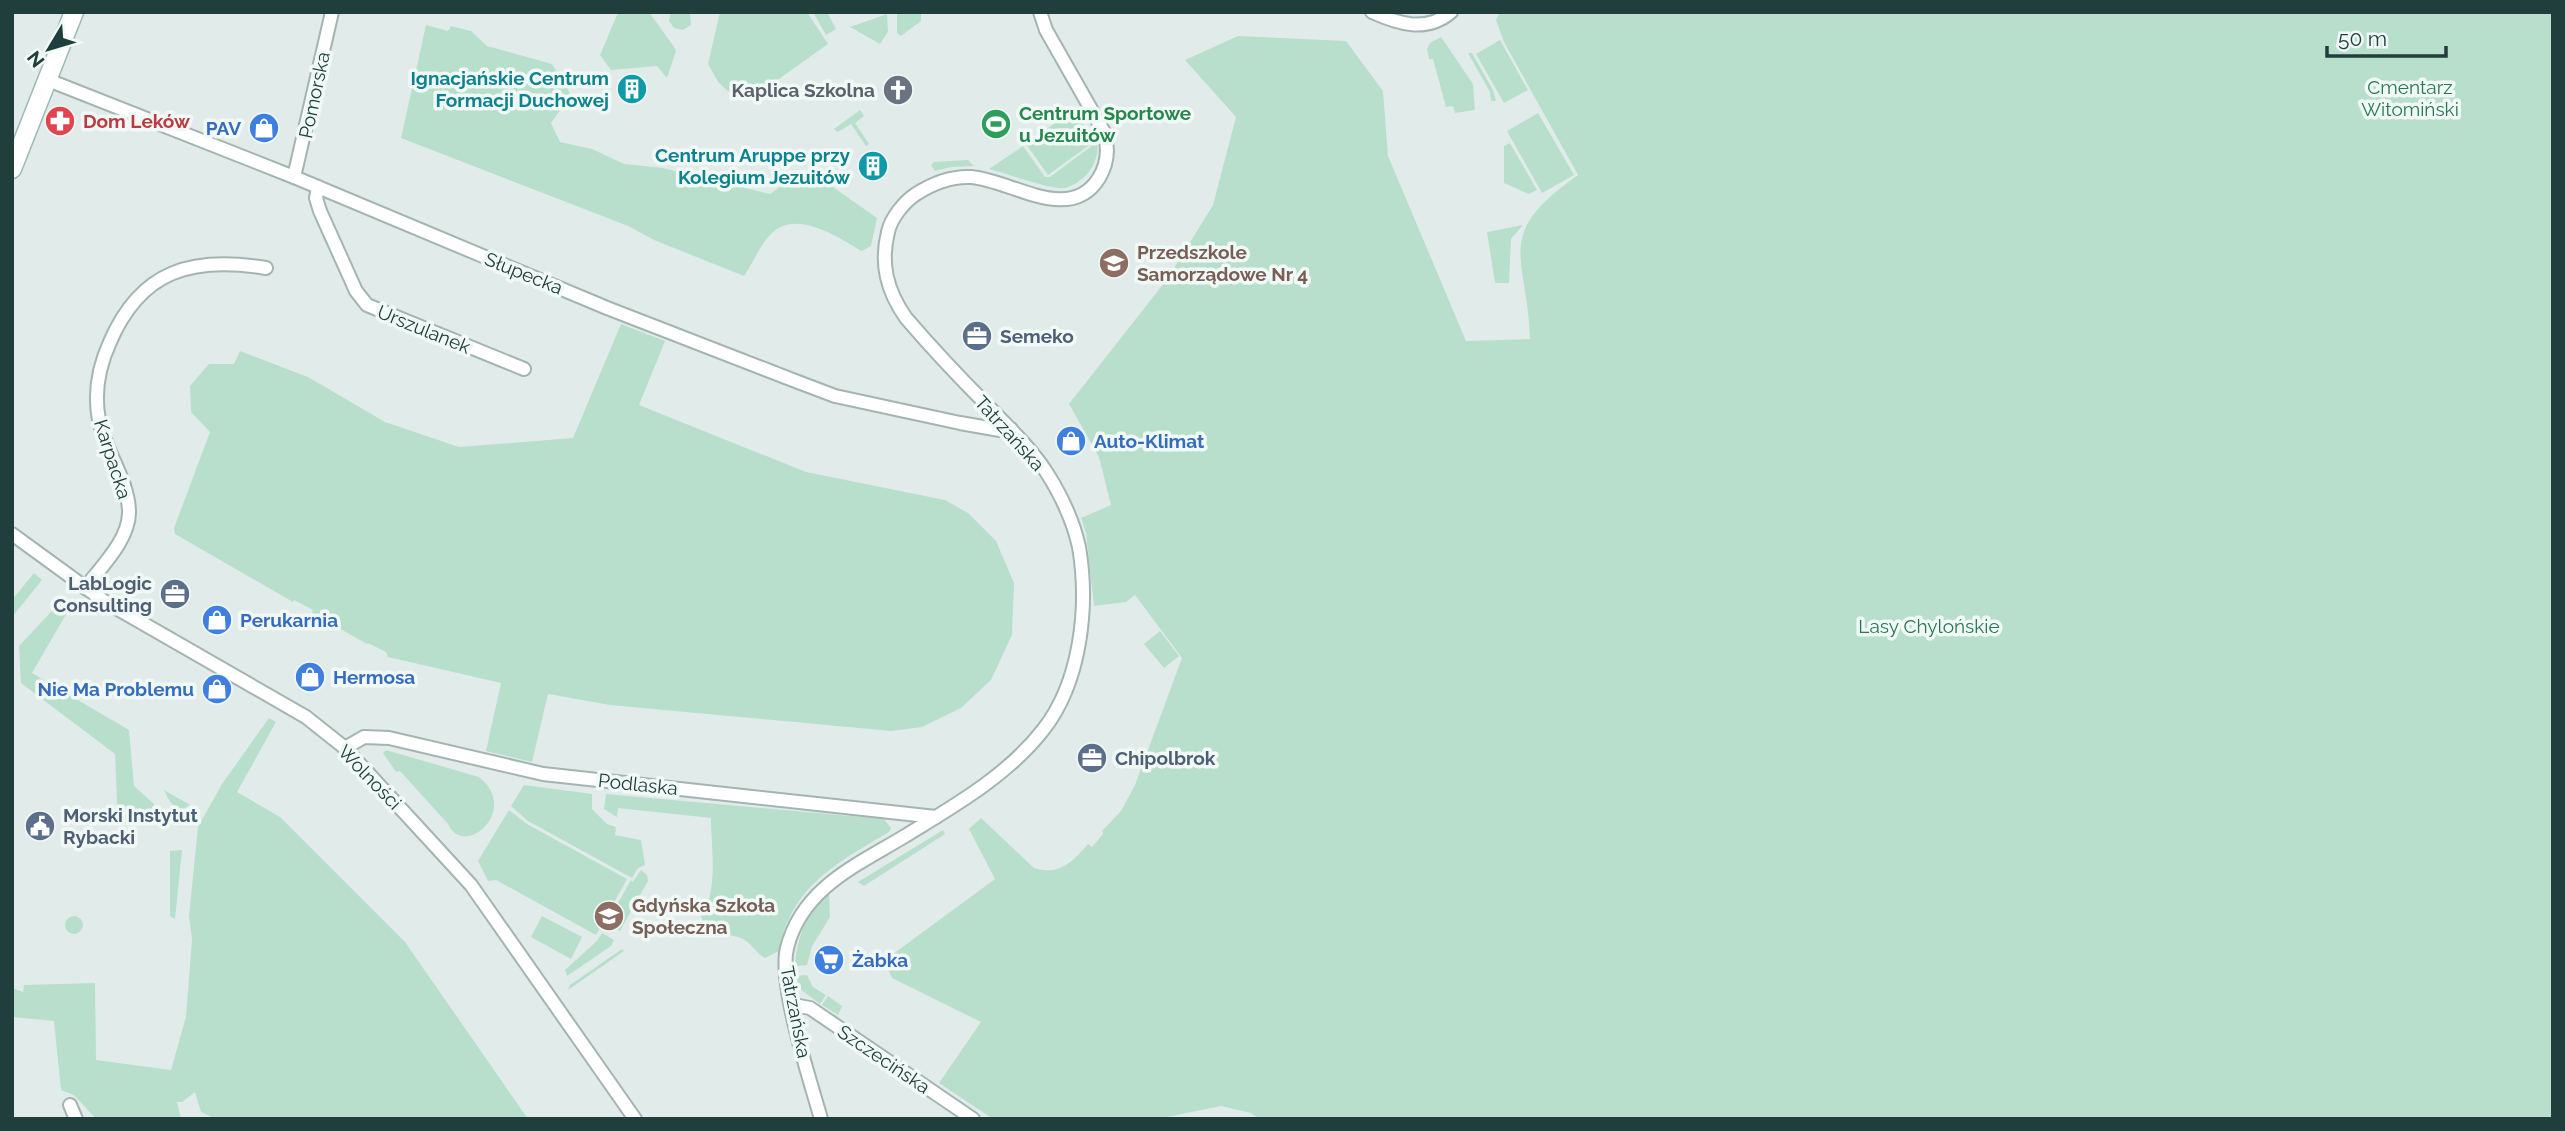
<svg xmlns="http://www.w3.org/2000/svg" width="2565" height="1131" font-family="Raleway,sans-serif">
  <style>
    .green { fill: #b8dfcb }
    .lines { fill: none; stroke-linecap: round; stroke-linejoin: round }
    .street-casing { stroke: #a3b4b2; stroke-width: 16 }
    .secondary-casing { stroke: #9eb9b5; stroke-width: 21 }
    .street { stroke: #fff; stroke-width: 12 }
    .secondary { stroke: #fff; stroke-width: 18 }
    .labels { text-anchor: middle; stroke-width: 7; stroke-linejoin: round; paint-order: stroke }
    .culture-label { font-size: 19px; font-weight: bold; fill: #0d838f; stroke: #f1f9f7; text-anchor: end }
    .park-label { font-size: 19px; fill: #277857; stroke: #f1f9f7 }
    .worship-label { font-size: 19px; font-weight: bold; fill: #5b616d; stroke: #f1f9f7; text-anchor: end }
    .street-label { font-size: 19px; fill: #203e3c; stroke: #f1f9f7 }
    .leisure-label { font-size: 19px; font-weight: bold; fill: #27864d; stroke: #f1f9f7; text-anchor: start }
    .health-label { font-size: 19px; font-weight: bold; fill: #be3a42; stroke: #f1f9f7; text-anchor: start }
    .shop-label { font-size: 19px; font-weight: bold; fill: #366cbe; stroke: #f1f9f7; text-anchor: start }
    .education-label { font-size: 19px; font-weight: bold; fill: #785e54; stroke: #f1f9f7; text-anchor: start }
    .service-label { font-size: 19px; font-weight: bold; fill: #4e5e75; stroke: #f1f9f7; text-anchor: start }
  </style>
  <rect width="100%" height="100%" fill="#e1ecea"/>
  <g class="green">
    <polygon points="622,12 649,12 674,47 676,51 667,78 657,66 611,70 600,55 617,15"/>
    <polygon points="671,12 690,12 691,25 683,30 674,28 669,21"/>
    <polygon points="720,12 807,12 828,44 769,86 750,95 732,95 718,82 708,64"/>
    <polygon points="813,12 827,12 836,29 826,35"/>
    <polygon points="897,12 921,12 921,21 901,36 897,33"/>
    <path d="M 1500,12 L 2553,12 L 2553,1119 L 1259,1119 L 1251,1113 L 1221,1106 L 1157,1119 L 993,1119 L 939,1083 L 981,1022 L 892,978 L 885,963 L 889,957 L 995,879 L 969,829 L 981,818 L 1034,868 C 1060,876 1072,862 1088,844 L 1092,847 L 1103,834 L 1102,831 L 1121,811 L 1135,785 L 1182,658 L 1135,595 L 1126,602 L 1094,606 L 1086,533 L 1081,518 L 1111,505 L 1099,457 L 1069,404 L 1168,278 L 1213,205 L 1236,117 L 1185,60 L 1238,36 L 1346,41 L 1383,91 L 1388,156 L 1466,341 L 1530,339 C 1527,253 1492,236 1578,175 L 1504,42 L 1496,20 Z"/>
    <polygon points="887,14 888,32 880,44 850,27"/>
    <path d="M 426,25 L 448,31 L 451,26 L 471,31 L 487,46 L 552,64 L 571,95 L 551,123 L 560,142 L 592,149 L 624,164 L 663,168 L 770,194 L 802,171 L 813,173 L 877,218 L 871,246 L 862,251 C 838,238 797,208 771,234 C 760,245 753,263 744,276 L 654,240 L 628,226 L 401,138 Z"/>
    <polygon points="1441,37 1473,84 1475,110 1455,113 1453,106 1446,107 1433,59 1429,59 1427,49 1430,43"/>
    <polygon points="1500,40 1528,90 1504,103 1476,54"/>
    <polygon points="1468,53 1472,53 1493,90 1496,101 1491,101 1490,92"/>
    <polygon points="860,110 864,116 855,123 869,144 866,146 851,124 838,132 834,129"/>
    <polygon points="1073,110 1095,141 1048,175 1026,144"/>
    <polygon points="1538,113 1574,175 1542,193 1507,131"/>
    <path d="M 1097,142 C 1099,153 1095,164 1088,173 C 1082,180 1073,186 1065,188 C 1051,190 1005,173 989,169 L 1023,146 L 1045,177 L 1050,177 Z"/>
    <polygon points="1510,143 1537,190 1529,194 1504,183 1504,146"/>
    <polygon points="968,160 974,166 951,167 935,171 931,165 934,162"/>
    <polygon points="1523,225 1511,239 1509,283 1495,283 1487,232"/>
    <polygon points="621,324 665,341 639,405 806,472 945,500 968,513 996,541 1014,583 1012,635 991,680 961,708 922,727 891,731 610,705 548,694 532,762 486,751 501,683 388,657 386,652 368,643 367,644 312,613 313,610 294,600 293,602 175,534 174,528 210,432 191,412 190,386 209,364 234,364 240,351 308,377 385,422 459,447 573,438"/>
    <polygon points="34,573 42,580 12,617 12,600"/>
    <polygon points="64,598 72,604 32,673 129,730 134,786 154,804 154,822 118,824 115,754 21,683 19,646"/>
    <polygon points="1160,631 1179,656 1164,668 1144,644"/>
    <polygon points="269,718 276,722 237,792 280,817 405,942 528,1119 216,1119 201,1112 195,1092 182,1102 177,1102 181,1119 96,1119 74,1095 61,1090 54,1021 12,1017 12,988 23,992 24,985 95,983 96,1060 171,1070 186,1017 192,939 189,916 198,827 222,784"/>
    <path d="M 386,750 L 479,777 C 521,810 464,860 448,824 L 400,771 L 396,772 L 383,753 Z"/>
    <polygon points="524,785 592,794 592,809 607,824 616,827 615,835 641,840 645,865 638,868 632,878 528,821 511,806"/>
    <path d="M 164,790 L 190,805 L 183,809 C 171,807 169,800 164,790 Z"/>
    <path d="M 606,794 L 884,819 L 891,828 L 889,832 C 837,863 791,886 779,951 L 765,958 C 756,953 751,943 743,939 C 724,930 709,942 701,916 C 719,890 711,848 711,818 L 618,808 L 617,817 L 604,809 Z"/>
    <polygon points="509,810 527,824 627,879 596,935 496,880 488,881 478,861"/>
    <polygon points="943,830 945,834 864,886 858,882"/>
    <polygon points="182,850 175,919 170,916 170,851"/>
    <polygon points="641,870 647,875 648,881 620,931 606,924 631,880 633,882"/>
    <path d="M 829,892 L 830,917 L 812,946 L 807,965 L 795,966 C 796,940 808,908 829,892 Z"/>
    <circle cx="74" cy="925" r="9"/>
    <polygon points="542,916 582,937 571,959 531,937"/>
    <polygon points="602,933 614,940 611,946 567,976 565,970 597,941"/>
    <polygon points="622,949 624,951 568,990 570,985"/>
    <polygon points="807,975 813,987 826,995 820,1004 800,989 796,976"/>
    <polygon points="828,996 842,1006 838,1015 822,1005"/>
  </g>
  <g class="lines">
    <g class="street-casing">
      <g id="street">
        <path d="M 1372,12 C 1399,24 1426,33 1451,12"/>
        <polyline points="48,80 294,177 607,308 798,382 835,396 960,423 1000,430 1011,429"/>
        <polyline points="294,177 332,12"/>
        <polyline points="318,187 316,198 320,211 356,291 367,305 524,369"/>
        <polyline points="12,534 104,601 306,717 345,748 471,885 635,1119"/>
        <path d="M 85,588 C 101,567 130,539 129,511 C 128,479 105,451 99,420 C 94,394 99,366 110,342 C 141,270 192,256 266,268"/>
        <polyline points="345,748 364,737 389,738 543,774 936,817"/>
        <polyline points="792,1008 799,1006 810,1008 973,1119"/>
        <polyline points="70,1105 76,1119"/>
        <path d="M 821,1119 C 810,1079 778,985 787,948 C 802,888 857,865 905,836 C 954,806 1007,776 1043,730 C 1081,682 1089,606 1079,547 C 1073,520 1060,493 1045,470 C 1028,445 1006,425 985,403 C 958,376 931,347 906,318 C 887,291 880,264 888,232 C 891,218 904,202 916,194 C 933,183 950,176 971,177 C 1011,180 1070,225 1099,178 C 1108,163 1109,148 1104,132 L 1046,30 L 1040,12"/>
      </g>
    </g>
    <g class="secondary-casing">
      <polyline id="secondary" points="12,169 74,12"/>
    </g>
    <use href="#street" class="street"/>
    <use href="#secondary" class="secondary"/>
  </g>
  <defs>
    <g id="building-disc" transform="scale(1.575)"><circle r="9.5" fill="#0f9aa8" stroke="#f1f9f7"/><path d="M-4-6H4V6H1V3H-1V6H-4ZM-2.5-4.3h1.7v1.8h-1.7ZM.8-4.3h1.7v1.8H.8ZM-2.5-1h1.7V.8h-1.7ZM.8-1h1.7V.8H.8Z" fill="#fff"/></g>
    <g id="church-disc" transform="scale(1.575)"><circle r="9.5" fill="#6b7280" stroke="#f1f9f7"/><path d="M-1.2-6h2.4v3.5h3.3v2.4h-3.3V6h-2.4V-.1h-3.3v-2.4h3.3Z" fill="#fff"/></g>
    <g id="pharmacy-disc" transform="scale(1.575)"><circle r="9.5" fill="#e0444e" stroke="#f1f9f7"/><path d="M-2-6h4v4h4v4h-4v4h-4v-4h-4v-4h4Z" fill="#fff"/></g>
    <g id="stadium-disc" transform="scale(1.575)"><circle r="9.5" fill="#2e9e5b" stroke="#f1f9f7"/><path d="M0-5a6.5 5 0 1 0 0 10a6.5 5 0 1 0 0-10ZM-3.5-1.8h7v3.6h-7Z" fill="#fff"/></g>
    <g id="shop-disc" transform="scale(1.575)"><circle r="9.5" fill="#3f7fe0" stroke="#f1f9f7"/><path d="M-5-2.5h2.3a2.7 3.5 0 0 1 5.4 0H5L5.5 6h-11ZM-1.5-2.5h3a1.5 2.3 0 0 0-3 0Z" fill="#fff"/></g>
    <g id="school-disc" transform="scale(1.575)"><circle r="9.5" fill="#8d6e63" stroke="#f1f9f7"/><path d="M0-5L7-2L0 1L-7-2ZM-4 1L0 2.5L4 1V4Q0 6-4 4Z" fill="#fff"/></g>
    <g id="office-disc" transform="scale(1.575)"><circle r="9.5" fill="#5c6f8a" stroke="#f1f9f7"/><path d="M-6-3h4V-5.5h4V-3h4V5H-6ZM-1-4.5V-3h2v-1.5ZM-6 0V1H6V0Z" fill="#fff"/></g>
    <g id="civic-disc" transform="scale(1.575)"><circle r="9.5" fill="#5c6f8a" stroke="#f1f9f7"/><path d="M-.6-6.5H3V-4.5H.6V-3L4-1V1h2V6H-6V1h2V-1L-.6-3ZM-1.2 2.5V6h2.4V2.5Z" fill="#fff"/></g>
    <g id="supermarket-disc" transform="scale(1.575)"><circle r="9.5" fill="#3f7fe0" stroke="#f1f9f7"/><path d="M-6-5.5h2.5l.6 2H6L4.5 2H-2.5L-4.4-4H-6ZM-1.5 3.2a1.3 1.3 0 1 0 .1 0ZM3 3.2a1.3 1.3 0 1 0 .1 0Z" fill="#fff"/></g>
  </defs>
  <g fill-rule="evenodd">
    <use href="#building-disc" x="632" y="89"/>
    <use href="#church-disc" x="898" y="90"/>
    <use href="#pharmacy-disc" x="60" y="121"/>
    <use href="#stadium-disc" x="996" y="124"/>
    <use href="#shop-disc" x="264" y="128"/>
    <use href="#building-disc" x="873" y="166"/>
    <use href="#school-disc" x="1114" y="263"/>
    <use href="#office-disc" x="977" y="336"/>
    <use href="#shop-disc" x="1071" y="441"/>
    <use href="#office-disc" x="175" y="594"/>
    <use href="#shop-disc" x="217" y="620"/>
    <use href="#shop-disc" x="310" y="677"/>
    <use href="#shop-disc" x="217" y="689"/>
    <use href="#office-disc" x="1092" y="758"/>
    <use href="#civic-disc" x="40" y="826"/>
    <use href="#school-disc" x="609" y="916"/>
    <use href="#supermarket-disc" x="829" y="960"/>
  </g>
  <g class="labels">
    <g class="culture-label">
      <text x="609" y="85">Ignacjańskie Centrum<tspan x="609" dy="22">Formacji Duchowej</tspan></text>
      <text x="850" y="162">Centrum Aruppe przy<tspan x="850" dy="22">Kolegium Jezuitów</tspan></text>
    </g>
    <g class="park-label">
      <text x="2410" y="94">Cmentarz<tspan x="2410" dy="22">Witomiński</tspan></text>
      <text x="1929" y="633">Lasy Chylońskie</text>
    </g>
    <g class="worship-label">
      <text x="875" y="97">Kaplica Szkolna</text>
    </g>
    <g class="street-label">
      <text transform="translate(314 95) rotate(-78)" y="7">Pomorska</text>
      <text transform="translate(524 273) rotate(22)" y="7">Słupecka</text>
      <text transform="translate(424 329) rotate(22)" y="7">Urszulanek</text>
      <text transform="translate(1010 433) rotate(48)" y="7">Tatrzańska</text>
      <text transform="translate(113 459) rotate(72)" y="7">Karpacka</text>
      <text transform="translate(370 777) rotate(46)" y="7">Wolności</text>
      <text transform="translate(638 784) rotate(6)" y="7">Podlaska</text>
      <text transform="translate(796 1012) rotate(79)" y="7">Tatrzańska</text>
      <text transform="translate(884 1059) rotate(34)" y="7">Szczecińska</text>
    </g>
    <g class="leisure-label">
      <text x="1019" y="120">Centrum Sportowe<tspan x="1019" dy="22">u Jezuitów</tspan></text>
    </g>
    <g class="health-label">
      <text x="83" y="128">Dom Leków</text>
    </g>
    <g class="shop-label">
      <text x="241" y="135" text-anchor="end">PAV</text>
      <text x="1094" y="448">Auto-Klimat</text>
      <text x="240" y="627">Perukarnia</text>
      <text x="333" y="684">Hermosa</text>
      <text x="194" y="696" text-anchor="end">Nie Ma Problemu</text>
      <text x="852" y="967">Żabka</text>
    </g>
    <g class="education-label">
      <text x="1137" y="259">Przedszkole<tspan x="1137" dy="22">Samorządowe Nr 4</tspan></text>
      <text x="632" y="912">Gdyńska Szkoła<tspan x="632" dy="22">Społeczna</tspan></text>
    </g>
    <g class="service-label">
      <text x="1000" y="343">Semeko</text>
      <text x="152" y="590" text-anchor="end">LabLogic<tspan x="152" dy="22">Consulting</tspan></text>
      <text x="1115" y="765">Chipolbrok</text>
      <text x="63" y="822">Morski Instytut<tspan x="63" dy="22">Rybacki</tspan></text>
    </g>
  </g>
  <rect width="2565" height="1131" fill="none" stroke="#203e3c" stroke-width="28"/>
  <g transform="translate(49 49) rotate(232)" stroke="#f1f9f7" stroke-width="5" paint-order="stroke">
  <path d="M0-5L12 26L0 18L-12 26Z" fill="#203e3c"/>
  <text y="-10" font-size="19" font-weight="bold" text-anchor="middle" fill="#203e3c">N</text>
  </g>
  <path d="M2327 46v10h119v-10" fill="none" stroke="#203e3c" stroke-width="3.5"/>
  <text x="2338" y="46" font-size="21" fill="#203e3c" stroke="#f1f9f7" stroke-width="5" paint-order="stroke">50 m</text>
</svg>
